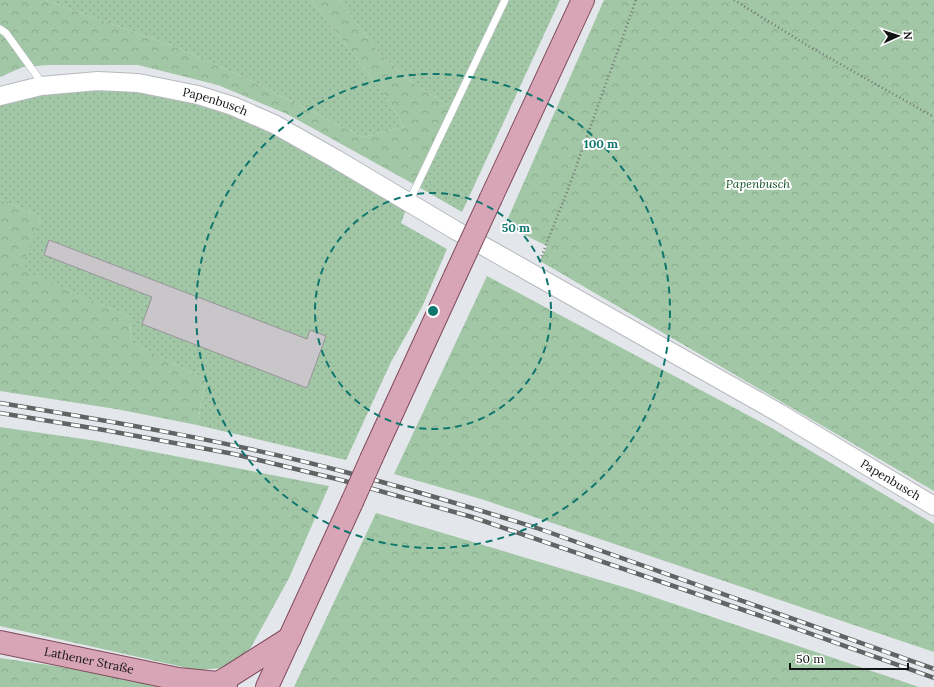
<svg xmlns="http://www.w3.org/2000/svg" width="934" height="687" font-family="Lora,serif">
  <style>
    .grass { fill: url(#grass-dots) }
    .forest { fill: url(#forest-crowns) }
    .building { fill: #c9c6ca; stroke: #979498 }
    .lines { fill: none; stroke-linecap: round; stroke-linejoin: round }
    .service-casing { stroke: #b7b9be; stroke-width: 8 }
    .tertiary-casing { stroke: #b7b9be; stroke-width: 20 }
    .primary-casing { stroke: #804b5d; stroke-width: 24 }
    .path { stroke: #727477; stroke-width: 2.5; stroke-dasharray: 1 3; stroke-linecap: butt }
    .service { stroke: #fff; stroke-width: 7 }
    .tertiary { stroke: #fff; stroke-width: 18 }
    .primary { stroke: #d7a5b5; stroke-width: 22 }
    .rail-casing { stroke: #616365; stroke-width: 4.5 }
    .rail { stroke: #fff; stroke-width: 3; stroke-dasharray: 9; stroke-linecap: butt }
    .primary-bridge-casing { stroke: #804b5d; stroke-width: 24; stroke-linecap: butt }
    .primary-bridge { stroke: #d7a5b5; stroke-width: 22 }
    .ring { fill: none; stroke: #0f766e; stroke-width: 2; stroke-dasharray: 7 5 }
    .labels { text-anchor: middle; stroke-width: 4; stroke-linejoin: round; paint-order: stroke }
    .street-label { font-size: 12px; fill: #121314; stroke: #fff }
    .park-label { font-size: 12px; font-style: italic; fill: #135325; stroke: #fff }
    .centre { fill: #0f766e; stroke: #fff; stroke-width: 2 }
    .ring-label { font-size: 12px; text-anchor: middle; font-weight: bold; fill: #0f766e; stroke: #fff; stroke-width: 4; stroke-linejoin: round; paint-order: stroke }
  </style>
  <defs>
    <pattern id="grass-dots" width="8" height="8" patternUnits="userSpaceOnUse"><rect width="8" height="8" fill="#a2c7a6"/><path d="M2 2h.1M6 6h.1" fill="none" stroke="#8aaa8e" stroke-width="1.8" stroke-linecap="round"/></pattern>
    <pattern id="forest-crowns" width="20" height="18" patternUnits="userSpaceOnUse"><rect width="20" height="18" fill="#a2c7a6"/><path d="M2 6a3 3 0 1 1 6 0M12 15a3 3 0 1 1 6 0" fill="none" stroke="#8aaa8e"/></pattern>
  </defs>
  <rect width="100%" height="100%" fill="#e3e6ea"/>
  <g class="grass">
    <polygon points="45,0 311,0 389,101 404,127 363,137 239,75 173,46"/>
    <polygon points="339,0 501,0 504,2 505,0 560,0 462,212 417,186 453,108 413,83 380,54"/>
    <polygon points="41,86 198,95 409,202 401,223 447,249 422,307 391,362 346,460 197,425 206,380 131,342 130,317 20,269 41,217 0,199 0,96"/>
  </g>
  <g class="forest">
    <polygon points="0,0 45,0 173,46 239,75 363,137 404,127 389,101 311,0 339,0 380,54 413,83 453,108 417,186 287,114 218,85 138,65 49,65 23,67 0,77"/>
    <polygon points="604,0 934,0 934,491 540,261 547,246 505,225"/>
    <polygon points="0,199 41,217 21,269 130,317 131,342 206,380 197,425 116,409 0,391"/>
    <polygon points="487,276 772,428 934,524 934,652 481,499 394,474"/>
    <polygon points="0,427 97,441 329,486 289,578 250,649 224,668 196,670 0,626"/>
    <polygon points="376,513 630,589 919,687 294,687"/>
    <polygon points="0,658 96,672 158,687 0,687"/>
  </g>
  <polygon class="building" points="49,240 307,339 310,330 326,336 307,388 142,324 152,297 44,255"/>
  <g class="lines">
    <g class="service-casing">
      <g id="service">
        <polyline points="0,29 6,33 37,76 41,85"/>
        <polyline points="409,202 505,0"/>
      </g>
    </g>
    <g class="tertiary-casing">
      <g id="tertiary">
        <path id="s1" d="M 0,96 L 41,86 L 98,81 L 138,83 L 198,95 L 233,106 L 274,124 L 336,159 L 455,230 L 779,413 L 934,506"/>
      </g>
    </g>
    <g class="primary-casing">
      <g id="primary">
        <polyline points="491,198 583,0"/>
        <polyline points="372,457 455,276"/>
        <path id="s2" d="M 0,642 L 178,679 L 218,683 L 226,687"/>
        <polyline points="218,683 230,676 290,638"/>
        <polyline points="267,687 352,502"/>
      </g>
    </g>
    <g class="path">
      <polyline points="734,0 810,47 934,117"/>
      <polyline points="540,260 567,192 636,0"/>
    </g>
    <use href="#service" class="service"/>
    <use href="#tertiary" class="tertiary"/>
    <use href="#primary" class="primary"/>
    <g class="rail-casing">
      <g id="rail">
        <path d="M 0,403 C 116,422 232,442 345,472 C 409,489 473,508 537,528 L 934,669"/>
        <polyline points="0,413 104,430 234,454 341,480 472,517 761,616 934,678"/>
      </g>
    </g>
    <use href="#rail" class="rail"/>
    <g class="primary-bridge-casing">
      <g id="primary-bridge">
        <polyline points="455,276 491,198"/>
        <polyline points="352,502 372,457"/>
      </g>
    </g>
    <use href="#primary-bridge" class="primary-bridge"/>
  </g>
  <g class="ring">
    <circle cx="433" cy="311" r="118"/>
    <circle cx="433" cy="311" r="237"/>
  </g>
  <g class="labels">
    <g class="street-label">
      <text dy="4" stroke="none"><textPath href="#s1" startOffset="219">Papenbusch</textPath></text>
      <text dy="4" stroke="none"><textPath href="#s1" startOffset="994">Papenbusch</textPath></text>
      <text dy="4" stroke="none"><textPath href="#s2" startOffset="91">Lathener Straße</textPath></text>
    </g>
    <g class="park-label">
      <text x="758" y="188">Papenbusch</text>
    </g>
  </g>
  <circle cx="433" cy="311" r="6" class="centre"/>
  <g class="ring-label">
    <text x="601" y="148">100 m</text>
    <text x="516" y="232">50 m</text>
  </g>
  <g transform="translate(898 36) rotate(87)" stroke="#ffffff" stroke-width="3" paint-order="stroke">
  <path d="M0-3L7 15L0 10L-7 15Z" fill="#121314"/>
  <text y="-6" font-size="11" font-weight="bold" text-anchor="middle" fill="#121314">N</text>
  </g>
  <path d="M790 663v6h118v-6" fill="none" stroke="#121314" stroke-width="2"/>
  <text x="796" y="663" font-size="12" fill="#121314" stroke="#ffffff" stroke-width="3" paint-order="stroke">50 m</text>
</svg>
